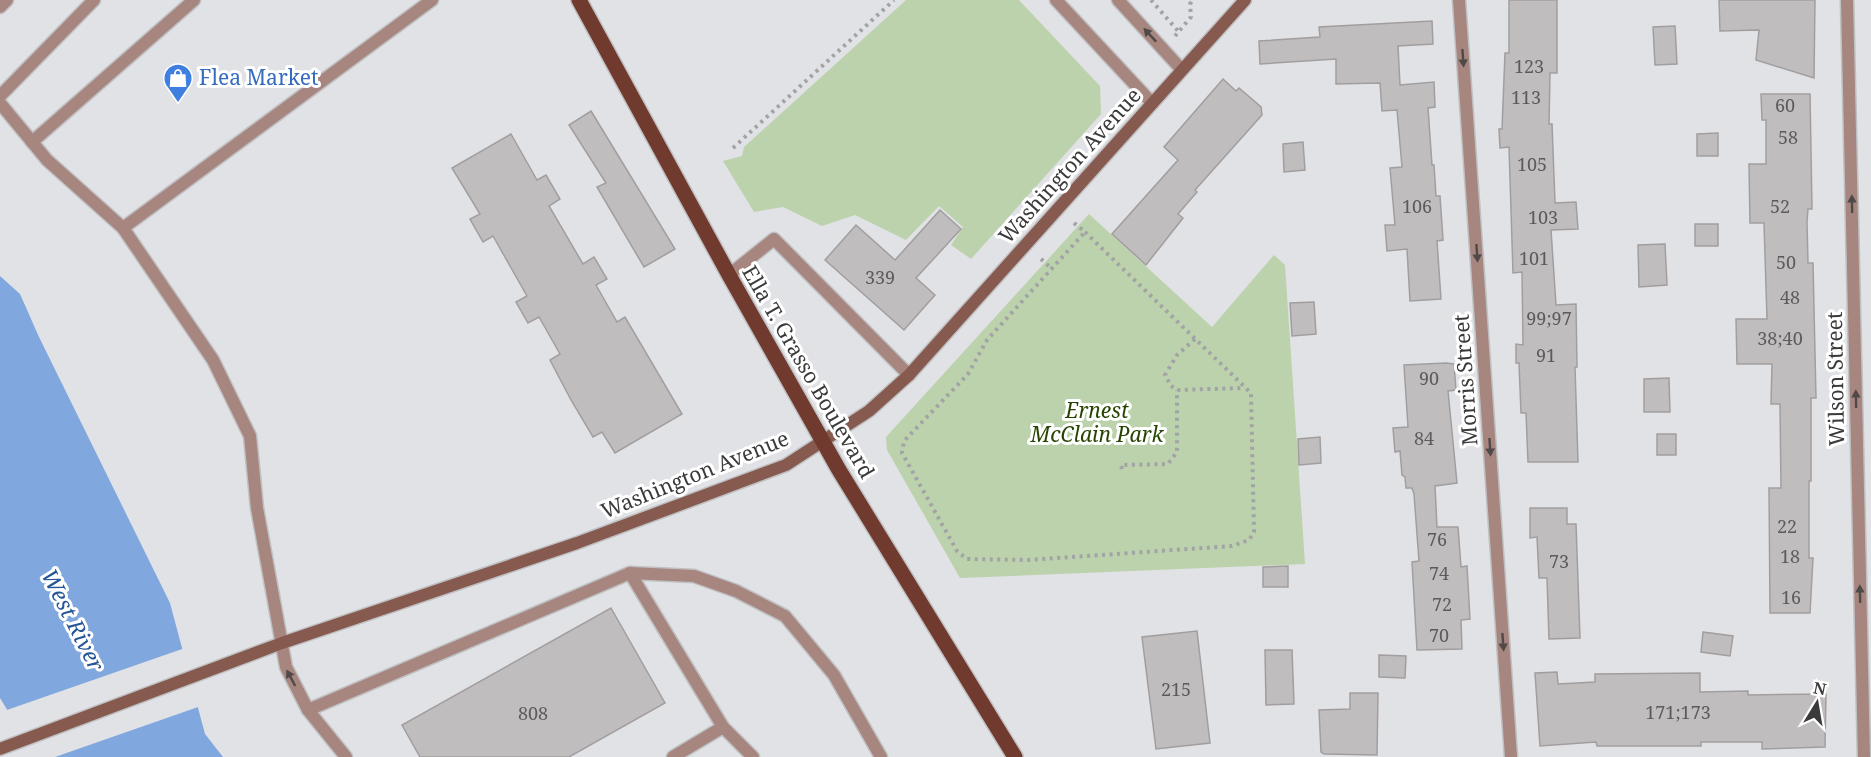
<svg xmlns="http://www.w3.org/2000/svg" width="1871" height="757" font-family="'Noto Serif',serif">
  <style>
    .green { fill: #bcd2ac }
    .water { fill: #81a7df }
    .pier { fill: #e1e2e5 }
    .building { fill: #c0bdbe; stroke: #a29e9f; stroke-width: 1.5 }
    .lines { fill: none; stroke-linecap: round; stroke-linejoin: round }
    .service-casing { stroke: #c0c0c3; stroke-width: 15 }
    .minor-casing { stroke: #c0c0c3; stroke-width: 15 }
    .secondary-casing { stroke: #c0c0c3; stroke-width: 15 }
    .primary-casing { stroke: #c0c0c3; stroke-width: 18 }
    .path { stroke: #a2a3a5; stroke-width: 4; stroke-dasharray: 3 4.5; stroke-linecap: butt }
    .service { stroke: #a6867f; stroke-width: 12 }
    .minor { stroke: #a6867f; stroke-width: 12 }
    .secondary { stroke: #875a50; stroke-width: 12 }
    .primary { stroke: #703a2f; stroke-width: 15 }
    .oneway { fill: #504949 }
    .labels { text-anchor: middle; stroke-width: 6; stroke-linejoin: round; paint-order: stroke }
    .number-label { font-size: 18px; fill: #5c5b5c }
    .shop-label { font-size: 21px; fill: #366cbe; stroke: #fff; text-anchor: start }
    .street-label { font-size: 21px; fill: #3a3a3b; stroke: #fff }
    .park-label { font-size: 21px; font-style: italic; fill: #274500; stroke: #fff }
    .water-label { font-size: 22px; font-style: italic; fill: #255497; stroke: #fff }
  </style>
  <rect width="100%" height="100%" fill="#e1e2e5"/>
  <g class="green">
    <polygon points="906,0 1019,0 1100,86 1101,114 971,259 951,245 963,227 939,206 906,240 855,215 822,226 783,207 754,212 723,161 742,156 744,147"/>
    <polygon points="1089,214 1212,327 1274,255 1285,265 1305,564 960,578 887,450 886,437"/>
  </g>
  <polygon class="water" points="0,276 20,294 39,337 170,603 205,734 223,757 36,757 0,698"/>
  <polygon class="pier" points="185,648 201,706 55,757 32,757 4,711"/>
  <g class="building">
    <polygon points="1509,0 1557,0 1557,73 1550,73 1549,124 1552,124 1555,203 1576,202 1578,229 1551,230 1556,305 1576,304 1577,367 1575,367 1578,462 1528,462 1526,413 1521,413 1519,363 1516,363 1516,344 1523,345 1522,272 1513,273 1509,147 1500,148 1499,129 1502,129 1505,53 1509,53"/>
    <polygon points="1719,0 1815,0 1814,78 1756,60 1759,30 1720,31"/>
    <polygon points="1432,21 1433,44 1398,46 1400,85 1434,82 1435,107 1428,108 1432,165 1434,165 1436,196 1440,196 1443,240 1437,241 1441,299 1410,301 1407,249 1387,251 1385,225 1395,225 1390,168 1402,167 1397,110 1382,111 1380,83 1336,84 1336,59 1260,64 1259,41 1320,37 1319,27"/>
    <polygon points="1675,26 1677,64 1655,65 1653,27"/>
    <polygon points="1223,79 1236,91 1239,88 1261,107 1262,115 1195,190 1197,192 1178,214 1183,218 1146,265 1112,234 1178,160 1164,147"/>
    <polygon points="1761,94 1810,94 1812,209 1808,209 1807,222 1808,263 1813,263 1816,398 1811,398 1811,481 1809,481 1809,558 1813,558 1810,613 1770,613 1769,488 1781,488 1780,404 1771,404 1772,364 1737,364 1736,319 1767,319 1764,223 1750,223 1749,164 1766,164 1766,120 1762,120"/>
    <polygon points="591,111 675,249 644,267 597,187 606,183 569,125"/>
    <polygon points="1718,133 1718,156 1697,156 1697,134"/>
    <polygon points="511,134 537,180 546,175 560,199 549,206 583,264 594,257 607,279 596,285 617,322 625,317 682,414 615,453 602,432 593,437 571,400 550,360 560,354 539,317 528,323 516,302 527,296 493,236 483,242 470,219 480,214 452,168"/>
    <polygon points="1303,142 1305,170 1284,172 1283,144"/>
    <polygon points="940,210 961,229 916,278 935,295 904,330 825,260 856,225 895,260"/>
    <rect x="1695" y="224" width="23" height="22"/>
    <polygon points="1665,244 1667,285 1639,287 1638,245"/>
    <polygon points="1314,302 1316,334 1292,336 1290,303"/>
    <polygon points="1446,363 1454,364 1456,390 1448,391 1457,483 1435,486 1437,527 1458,527 1461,567 1467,566 1470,619 1461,620 1462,649 1417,650 1412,562 1419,561 1414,494 1412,488 1406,488 1405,477 1402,475 1400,451 1395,452 1393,428 1408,427 1404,365"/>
    <polygon points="1669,378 1670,412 1644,412 1644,379"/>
    <rect x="1657" y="434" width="19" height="21"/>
    <polygon points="1320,437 1321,463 1299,465 1298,439"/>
    <polygon points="1530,508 1567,508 1567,524 1576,524 1580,638 1549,639 1547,578 1539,578 1537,537 1530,538"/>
    <polygon points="1288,566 1288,587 1263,587 1263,567"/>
    <polygon points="611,608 665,703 569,757 420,757 402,725"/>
    <polygon points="1197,631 1210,743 1156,749 1142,637"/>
    <polygon points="1703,632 1733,636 1730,656 1701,652"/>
    <polygon points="1265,650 1292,650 1294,704 1266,705"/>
    <polygon points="1379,655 1406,656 1405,678 1379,677"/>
    <polygon points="1557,672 1558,684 1595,682 1595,674 1700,673 1700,692 1748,691 1748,695 1826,694 1825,747 1762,749 1762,742 1701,742 1701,746 1597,746 1596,742 1540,746 1535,673"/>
    <polygon points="1350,693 1378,693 1377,755 1324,754 1321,752 1319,710 1350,709"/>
  </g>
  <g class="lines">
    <g class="service-casing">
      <g id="service">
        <polyline points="1118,0 1182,70"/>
        <polyline points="0,7 7,0"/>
        <polyline points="0,96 94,0"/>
        <polyline points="0,103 47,160 123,228"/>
        <polyline points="32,142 194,0"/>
        <polyline points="729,275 774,239 909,375"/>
        <polyline points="630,573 694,576 736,591 785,616 834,675 881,757"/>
        <polyline points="308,710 630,573 723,727 753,757"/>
        <polyline points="346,757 308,710 286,667 257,508 250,436 213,360 123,228 432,0"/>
        <polyline points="673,757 723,727"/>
      </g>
    </g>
    <g class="minor-casing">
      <g id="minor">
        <polyline points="1056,0 1152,103"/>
        <polyline points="1459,0 1511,757"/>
        <polyline points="1847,0 1864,757"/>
      </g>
    </g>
    <g class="secondary-casing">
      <polyline id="secondary" points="0,749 282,643 577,543 786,465 869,411 909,375 1245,0"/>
    </g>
    <g class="primary-casing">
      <polyline id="primary" points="579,0 729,275 839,470 1015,757"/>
    </g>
    <g class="path">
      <polyline points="1151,0 1178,31"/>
      <polyline points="1175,36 1191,17 1190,4 1193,0"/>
      <polyline points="733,148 894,0"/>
      <polyline points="1074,223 1085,232"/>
      <polygon points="1085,232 1251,393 1254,532 1249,540 1232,546 1028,560 967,559 957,551 902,453 904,441 968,374 987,340"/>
      <polyline points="1041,259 1052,269"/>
      <polyline points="1195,339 1177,355 1165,375 1171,386 1177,390 1245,388"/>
      <polyline points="1122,469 1121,465 1168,464 1177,452 1177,390"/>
    </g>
    <use href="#service" class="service"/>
    <use href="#minor" class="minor"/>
    <use href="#secondary" class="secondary"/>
    <use href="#primary" class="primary"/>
  </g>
  <defs><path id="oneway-solid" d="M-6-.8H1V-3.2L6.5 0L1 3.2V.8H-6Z" transform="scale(1.5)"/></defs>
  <g class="oneway">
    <use href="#oneway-solid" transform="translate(1150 35) rotate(-133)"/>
    <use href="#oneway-solid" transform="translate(1463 58) rotate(86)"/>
    <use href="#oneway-solid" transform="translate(1852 204) rotate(-91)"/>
    <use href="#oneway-solid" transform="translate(1477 253) rotate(86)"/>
    <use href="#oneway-solid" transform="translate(1856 399) rotate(-91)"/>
    <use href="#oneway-solid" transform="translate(1490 447) rotate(86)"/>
    <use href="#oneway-solid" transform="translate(1860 594) rotate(-91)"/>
    <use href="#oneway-solid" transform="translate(1503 642) rotate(86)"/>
    <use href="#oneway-solid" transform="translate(291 678) rotate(-118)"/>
  </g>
  <defs>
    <g id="shop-pin" transform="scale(1.5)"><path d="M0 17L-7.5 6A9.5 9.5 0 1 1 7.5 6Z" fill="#3f7fe0" stroke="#fff"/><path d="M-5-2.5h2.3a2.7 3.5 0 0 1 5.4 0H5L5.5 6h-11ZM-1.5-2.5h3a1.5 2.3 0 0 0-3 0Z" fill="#fff"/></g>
  </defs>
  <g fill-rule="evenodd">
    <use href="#shop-pin" x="178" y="78"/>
  </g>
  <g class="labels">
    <g class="number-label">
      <text x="1529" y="73">123</text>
      <text x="1526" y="104">113</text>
      <text x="1785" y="112">60</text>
      <text x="1788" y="144">58</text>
      <text x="1532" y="171">105</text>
      <text x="1417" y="213">106</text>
      <text x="1780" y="213">52</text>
      <text x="1543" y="224">103</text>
      <text x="1534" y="265">101</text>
      <text x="1786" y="269">50</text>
      <text x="880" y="284">339</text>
      <text x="1790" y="304">48</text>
      <text x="1549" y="325">99;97</text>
      <text x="1780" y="345">38;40</text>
      <text x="1546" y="362">91</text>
      <text x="1429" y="385">90</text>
      <text x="1424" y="445">84</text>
      <text x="1787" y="533">22</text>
      <text x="1437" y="546">76</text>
      <text x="1790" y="563">18</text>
      <text x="1559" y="568">73</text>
      <text x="1439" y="580">74</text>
      <text x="1791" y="604">16</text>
      <text x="1442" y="611">72</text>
      <text x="1439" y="642">70</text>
      <text x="1176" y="696">215</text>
      <text x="1678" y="719">171;173</text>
      <text x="533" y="720">808</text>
    </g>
    <g class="shop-label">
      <text x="199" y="85">Flea Market</text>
    </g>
    <g class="street-label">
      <text transform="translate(1070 166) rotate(-48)" y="7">Washington Avenue</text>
      <text transform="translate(808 372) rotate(60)" y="7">Ella T. Grasso Boulevard</text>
      <text transform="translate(1836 379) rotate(-91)" y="7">Wilson Street</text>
      <text transform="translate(1466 380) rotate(-94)" y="7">Morris Street</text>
      <text transform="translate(695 475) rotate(-22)" y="7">Washington Avenue</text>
    </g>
    <g class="park-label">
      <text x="1097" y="418">Ernest<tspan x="1097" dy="24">McClain Park</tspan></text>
    </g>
    <g class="water-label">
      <text transform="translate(73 620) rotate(63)" y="8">West River</text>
    </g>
  </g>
  <g transform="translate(1817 703) rotate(11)" stroke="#ffffff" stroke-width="4.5" paint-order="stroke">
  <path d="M0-4.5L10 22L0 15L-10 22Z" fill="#3a3a3b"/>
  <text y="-9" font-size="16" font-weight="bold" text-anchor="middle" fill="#3a3a3b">N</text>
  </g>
</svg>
